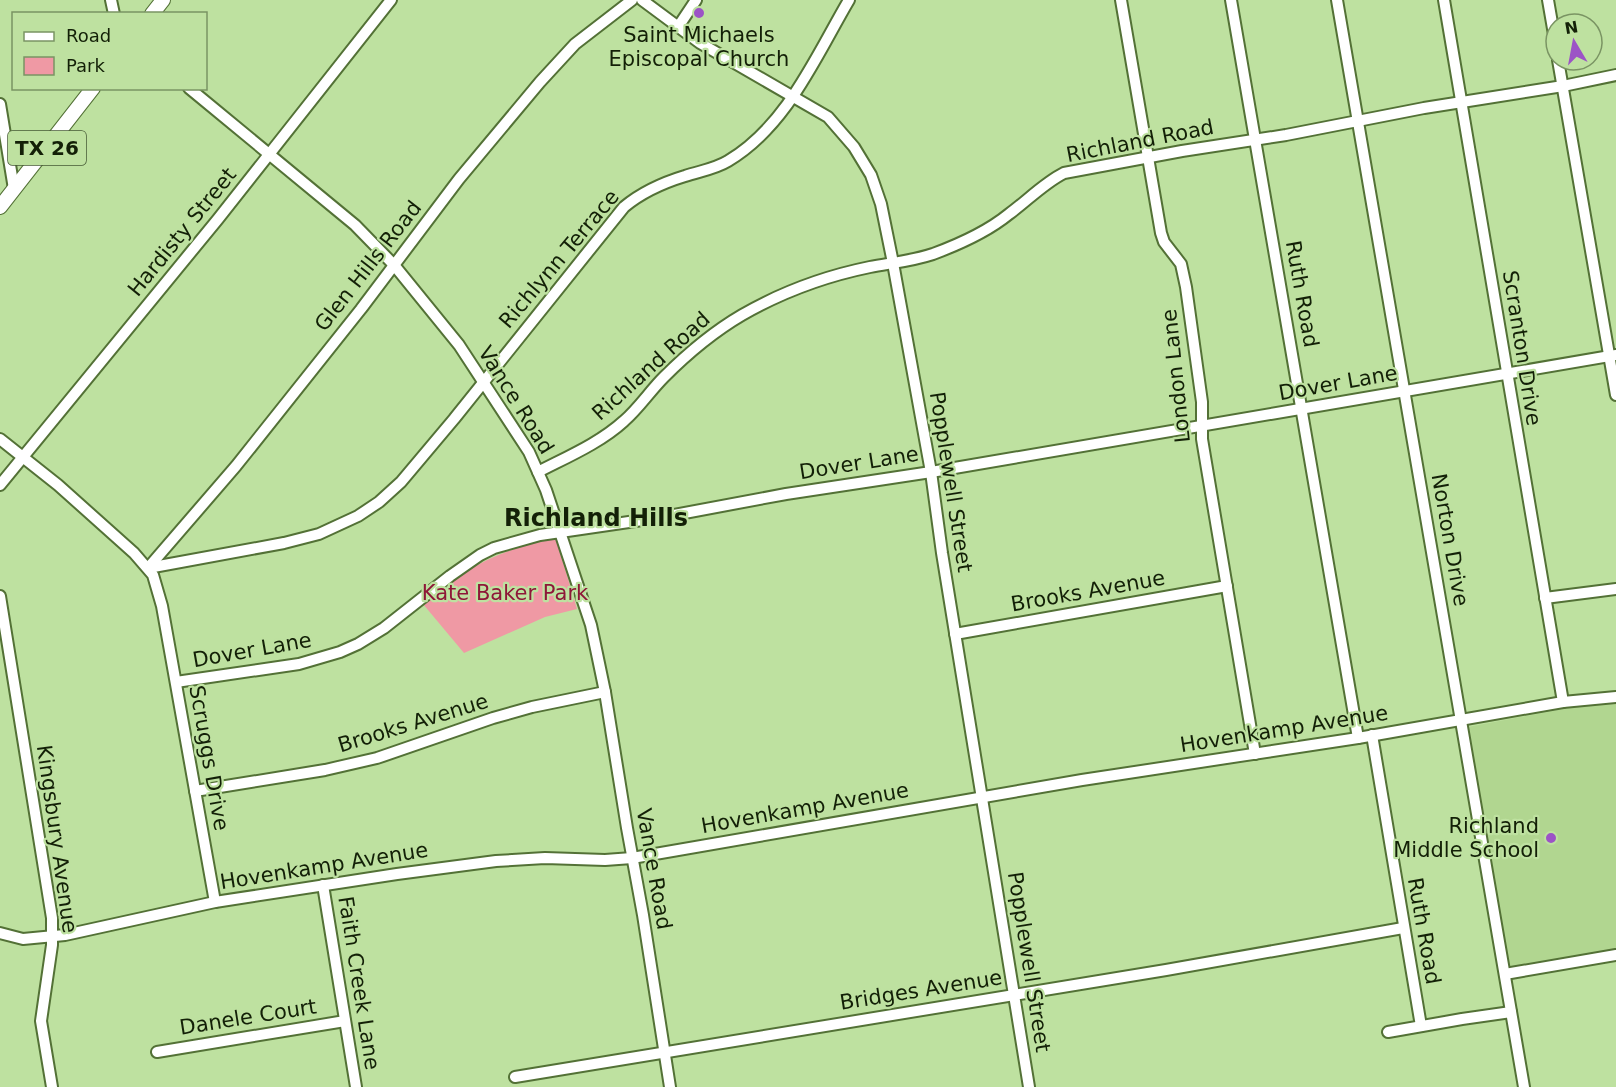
<svg xmlns="http://www.w3.org/2000/svg" width="1616" height="1087" font-family="'DejaVu Sans',sans-serif">
  <style>
    .built { fill: #b1d690 }
    .green { fill: #ef99a4 }
    .lines { fill: none; stroke-linecap: round; stroke-linejoin: round }
    .minor-casing { stroke: #537136; stroke-width: 14 }
    .major-casing { stroke: #537136; stroke-width: 16 }
    .minor { stroke: #fff; stroke-width: 10 }
    .major { stroke: #fff; stroke-width: 14 }
    .poi-dot { fill: #9c53c6; stroke: #bee1a0; stroke-width: 2 }
    .labels { text-anchor: middle; stroke-width: 4.5; stroke-linejoin: round; paint-order: stroke }
    .shield { fill: #bee1a0; stroke: #465a35; stroke-width: 1.5 }
    .shield-label { font-size: 20px; font-weight: bold; fill: #132007 }
    .poi-label { font-size: 21px; fill: #132007; stroke: #bee1a0 }
    .street-label { font-size: 21px; fill: #132007; stroke: #bee1a0 }
    .park-label { font-size: 21px; fill: #8e1738; stroke: #bee1a0 }
    .quarter-label { font-size: 24px; font-weight: bold; fill: #132007; stroke: #bee1a0 }
  </style>
  <rect width="100%" height="100%" fill="#bee1a0"/>
  <polygon class="built" points="1616,703 1616,949 1509,967 1468,727 1569,708"/>
  <path class="green" d="M 558,538 L 562,545 L 559,549 L 577,609 L 545,617 L 464,653 L 423,604 C 465,567 503,548 558,538 Z"/>
  <g class="lines">
    <g class="minor-casing">
      <g id="minor">
        <polyline points="111,0 114,14"/>
        <polyline points="642,0 700,43 828,117 854,147 871,175 881,204 893,263 931,472 942,553 1029,1087"/>
        <polyline points="1121,0 1161,233 1164,242 1181,264 1186,287 1202,402 1202,439 1255,754"/>
        <polyline points="1231,0 1358,738"/>
        <polyline points="1337,0 1524,1087"/>
        <polyline points="1444,0 1563,702"/>
        <polyline points="1548,0 1556,46"/>
        <polyline points="678,27 696,0"/>
        <polyline points="1558,60 1616,395"/>
        <polyline points="189,88 355,225 394,265 459,345 529,452 546,490 591,625 605,692 627,828 643,915 670,1087"/>
        <polyline points="0,104 14,189"/>
        <polyline points="0,439 58,485 134,553 153,575 162,606 215,902"/>
        <path d="M 538,472 C 567,457 600,443 624,421 C 639,408 650,391 664,377 C 688,353 713,332 742,315 C 782,292 826,276 870,267 C 891,263 912,261 933,254 C 960,244 987,232 1009,214 C 1027,201 1044,183 1064,173 L 1182,151 L 1286,135 L 1424,108 L 1563,86 L 1616,75"/>
        <polyline points="0,485 218,219 391,0"/>
        <path d="M 148,568 L 284,543 L 319,534 L 358,516 L 379,502 L 401,482 L 454,419 L 624,207 C 642,192 662,183 685,176 C 700,171 715,169 728,161 C 787,126 816,56 849,0"/>
        <polyline points="148,568 236,466 361,309 459,179 540,82 575,44 632,0"/>
        <polyline points="0,596 52,918 52,945 41,1021 52,1087"/>
        <polyline points="1545,598 1616,589"/>
        <polyline points="955,634 1227,586"/>
        <polyline points="176,682 299,664 340,652 358,644 384,628 450,576 480,555 494,548 540,535 663,517 786,494 931,472 1616,355"/>
        <polyline points="1372,735 1421,1026"/>
        <polyline points="195,791 325,770 377,758 493,718 532,707 605,692"/>
        <polyline points="323,885 356,1087"/>
        <polyline points="0,933 23,939 65,935 215,902 397,874 496,861 545,858 605,860 632,858 1082,780 1358,738 1563,702 1616,697"/>
        <polyline points="1505,974 1616,955"/>
        <polyline points="1388,1032 1462,1019 1511,1012"/>
        <polyline points="157,1052 345,1021"/>
        <polyline points="515,1077 1166,970 1403,928"/>
      </g>
    </g>
    <g class="major-casing">
      <g id="major">
        <polyline points="152,14 163,0"/>
        <polyline points="0,207 93,88"/>
      </g>
    </g>
    <use href="#minor" class="minor"/>
    <use href="#major" class="major"/>
  </g>
  <g class="poi-dot">
    <circle cx="699" cy="13" r="6"/>
    <circle cx="1551" cy="838" r="6"/>
  </g>
  <g class="labels">
    <rect class="shield" x="8" y="131" width="78" height="34" rx="4.5"/>
    <g class="shield-label">
      <text x="47" y="155">TX 26</text>
    </g>
    <g class="poi-label">
      <text x="699" y="42">Saint Michaels<tspan x="699" dy="24">Episcopal Church</tspan></text>
      <text x="1539" y="833" text-anchor="end">Richland<tspan x="1539" dy="24">Middle School</tspan></text>
    </g>
    <g class="street-label">
      <text transform="translate(1140 141) rotate(-11)" y="7">Richland Road</text>
      <text transform="translate(182 232) rotate(-51)" y="7">Hardisty Street</text>
      <text transform="translate(559 259) rotate(-50)" y="7">Richlynn Terrace</text>
      <text transform="translate(368 266) rotate(-52)" y="7">Glen Hills Road</text>
      <text transform="translate(1302 294) rotate(80)" y="7">Ruth Road</text>
      <text transform="translate(1522 348) rotate(81)" y="7">Scranton Drive</text>
      <text transform="translate(651 366) rotate(-42)" y="7">Richland Road</text>
      <text transform="translate(1176 376) rotate(-96)" y="7">London Lane</text>
      <text transform="translate(1338 383) rotate(-10)" y="7">Dover Lane</text>
      <text transform="translate(516 400) rotate(58)" y="7">Vance Road</text>
      <text transform="translate(859 463) rotate(-9)" y="7">Dover Lane</text>
      <text transform="translate(951 482) rotate(81)" y="7">Popplewell Street</text>
      <text transform="translate(1450 540) rotate(80)" y="7">Norton Drive</text>
      <text transform="translate(1088 591) rotate(-10)" y="7">Brooks Avenue</text>
      <text transform="translate(252 650) rotate(-10)" y="7">Dover Lane</text>
      <text transform="translate(413 723) rotate(-17)" y="7">Brooks Avenue</text>
      <text transform="translate(1284 729) rotate(-9)" y="7">Hovenkamp Avenue</text>
      <text transform="translate(209 758) rotate(80)" y="7">Scruggs Drive</text>
      <text transform="translate(805 808) rotate(-10)" y="7">Hovenkamp Avenue</text>
      <text transform="translate(57 839) rotate(82)" y="7">Kingsbury Avenue</text>
      <text transform="translate(324 866) rotate(-9)" y="7">Hovenkamp Avenue</text>
      <text transform="translate(654 869) rotate(80)" y="7">Vance Road</text>
      <text transform="translate(1424 931) rotate(80)" y="7">Ruth Road</text>
      <text transform="translate(1029 962) rotate(81)" y="7">Popplewell Street</text>
      <text transform="translate(359 983) rotate(81)" y="7">Faith Creek Lane</text>
      <text transform="translate(921 990) rotate(-9)" y="7">Bridges Avenue</text>
      <text transform="translate(248 1017) rotate(-9)" y="7">Danele Court</text>
    </g>
    <g class="park-label">
      <text x="505" y="600">Kate Baker Park</text>
    </g>
    <g class="quarter-label">
      <text x="596" y="526">Richland Hills</text>
    </g>
  </g>
  <rect x="12" y="12" width="195" height="78" fill="#bee1a0" stroke="#7a9463" stroke-width="1.5"/>
  <rect x="24" y="32" width="30" height="9" fill="#ffffff" stroke="#7a9463" stroke-width="1.5"/>
  <text x="66" y="42" font-size="18" fill="#132007">Road</text>
  <rect x="24" y="57" width="30" height="18" fill="#ef99a4" stroke="#7a9463" stroke-width="1.5"/>
  <text x="66" y="72" font-size="18" fill="#132007">Park</text>
  <g transform="translate(1574 42) rotate(350)"><circle r="28" fill="#bee1a0" stroke="#7a9463" stroke-width="1.5"/>
  <path d="M0-4.5L10 22L0 15L-10 22Z" fill="#9c53c6"/>
  <text y="-9" font-size="16" font-weight="bold" text-anchor="middle" fill="#132007">N</text>
  </g>
</svg>
